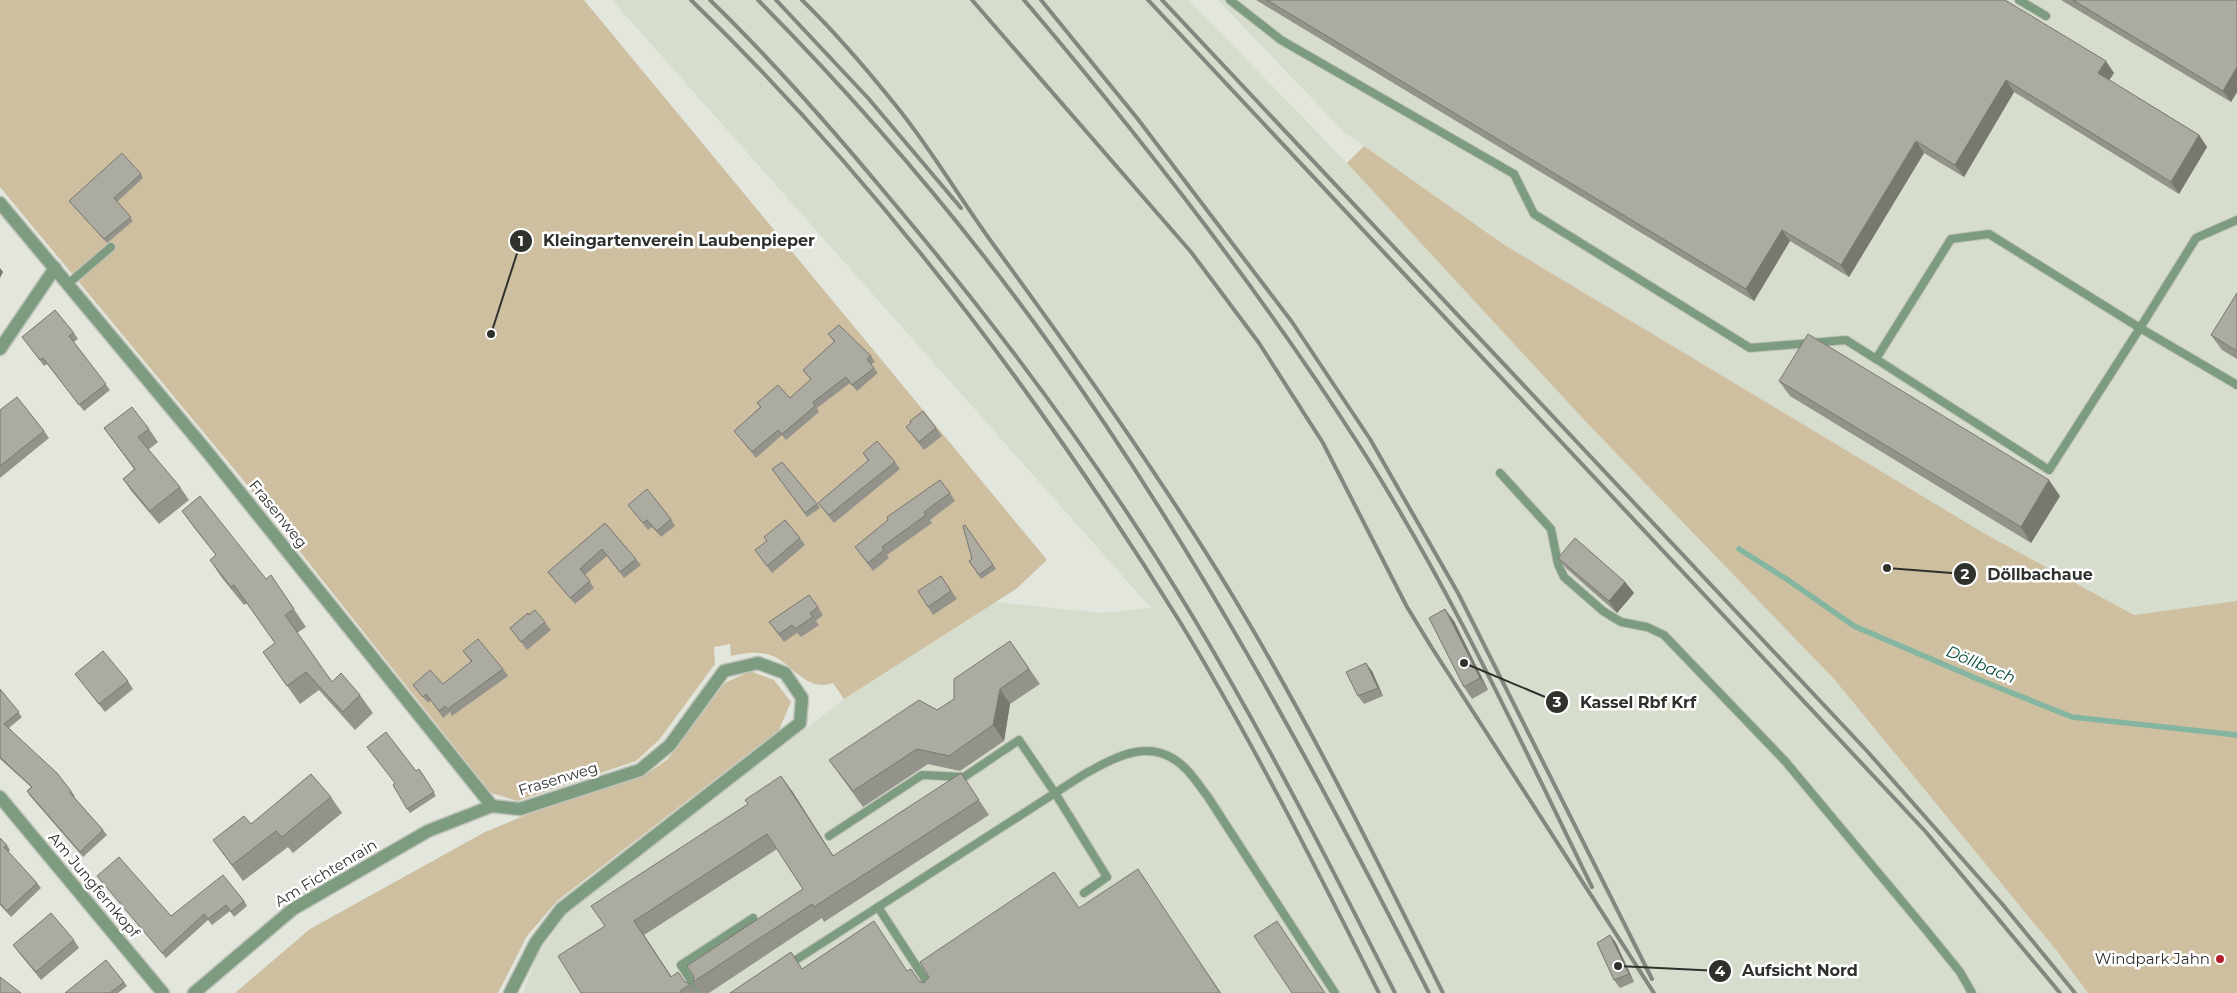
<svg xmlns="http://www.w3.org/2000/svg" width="2237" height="993" font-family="Montserrat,sans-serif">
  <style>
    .built { fill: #d6ddcc }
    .green { fill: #cebfa1 }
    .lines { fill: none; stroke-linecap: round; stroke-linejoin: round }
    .stream { stroke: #83b5a0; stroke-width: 5.5 }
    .lane-casing { stroke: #bec2b9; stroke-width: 10 }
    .street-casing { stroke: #bec2b9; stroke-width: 15 }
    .lane { stroke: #7d9c7f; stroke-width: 8 }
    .street { stroke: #7d9c7f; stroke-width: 12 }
    .rail { stroke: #848780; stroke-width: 4 }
    .wall { fill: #94938b }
    .shaded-wall { fill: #787871 }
    .building { fill: #acaba2; stroke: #787871 }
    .poi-dot { fill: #b11f2c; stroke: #fff; stroke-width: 2 }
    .labels { text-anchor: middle; stroke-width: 5; stroke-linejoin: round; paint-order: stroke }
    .street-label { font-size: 15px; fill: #2f312d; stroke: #fff }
    .poi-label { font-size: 15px; fill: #2f312d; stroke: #fff; text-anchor: end }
    .water-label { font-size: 16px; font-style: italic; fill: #094d39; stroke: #fff }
    .leader { fill: none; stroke: #2f312d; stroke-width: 2 }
    .callout-dot { fill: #2f312d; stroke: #fff; stroke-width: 2 }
    .mark-label { font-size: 15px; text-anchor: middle; font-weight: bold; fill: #fff }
    .callout-label { font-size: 16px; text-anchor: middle; font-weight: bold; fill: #2f312d; stroke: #fff; stroke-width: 5; stroke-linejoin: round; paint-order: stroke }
  </style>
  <rect width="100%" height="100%" fill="#e2e6dc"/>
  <g class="built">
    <polygon points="612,0 1189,0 1347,163 1587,423 1832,677 2056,950 2088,993 523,993 537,956 568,912 844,699 995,602 1103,613 1151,608"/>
    <polygon points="1218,0 2237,0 2237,604 2134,615 1982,532 1503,244 1344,132"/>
  </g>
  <g class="green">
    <path d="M 0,0 L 584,0 L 1047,560 L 1016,589 L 844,699 L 833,683 C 807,692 795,667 775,657 C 761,650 745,653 731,656 L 730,644 L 714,647 L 715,664 L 659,740 L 636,761 L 517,801 L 491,793 L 244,481 L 0,187 Z"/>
    <polygon points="1364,146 1503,244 1982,532 2134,615 2237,601 2237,993 2088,993 2056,950 1834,679 1587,423 1347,163"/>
    <polygon points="750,671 774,680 791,702 779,730 557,901 527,936 498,993 235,993 310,929 485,832 526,815 644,776 668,759 725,683"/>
  </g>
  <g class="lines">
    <polyline class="stream" points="1739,549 1788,580 1854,626 1980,680 2072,717 2237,735"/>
    <g class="lane-casing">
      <g id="lane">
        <polyline points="1230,0 1281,40 1514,174 1534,214 1750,348 1846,340 1876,359 1951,239 1989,234 2140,328 2196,238 2237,220"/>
        <polyline points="2019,0 2046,16"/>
        <polyline points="68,284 111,247"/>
        <polyline points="1876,359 2049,470 2140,328 2237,385"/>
        <polyline points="1500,473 1551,529 1558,564 1564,577 1603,611 1621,622 1647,627 1664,635 1785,761 1926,930 1960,972 1972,993"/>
        <polyline points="829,836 922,775 964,777 1019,740 1055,793 1107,877 1084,893"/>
        <polyline points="878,907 934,993"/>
        <path d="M 788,965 L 1083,775 C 1117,756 1153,735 1186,769 C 1194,777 1201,788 1208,797 L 1335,993"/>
        <polyline points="699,993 681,965 753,918"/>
      </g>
    </g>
    <g class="street-casing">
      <g id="street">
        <polyline points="0,203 205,449 492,806 520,809 640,770 670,745 724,671 758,663 785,673 802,698 800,723 561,909 536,942 510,993"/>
        <polyline points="0,349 55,268"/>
        <polyline points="0,797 163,993"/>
        <polyline points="194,993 293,909 428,831 492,806"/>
      </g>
    </g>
    <use href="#lane" class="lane"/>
    <use href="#street" class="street"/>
    <g class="rail">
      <path d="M 691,0 C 879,182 1042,400 1180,622 C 1253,742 1316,868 1379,993"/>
      <path d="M 710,0 C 771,59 828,124 882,189 C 995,322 1103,467 1193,617 C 1266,739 1331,866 1395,993"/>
      <path d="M 758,0 C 864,107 963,223 1051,346 C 1196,549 1316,771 1429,993"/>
      <polyline points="776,0 868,98 961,208"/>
      <path d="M 802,0 C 837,34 870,73 901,112 C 934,154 961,200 993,244 C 1077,359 1160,476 1234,598 C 1311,726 1377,860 1443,993"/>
      <polyline points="972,0 1191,252 1259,343 1323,443 1407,607 1432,648 1654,993"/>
      <path d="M 1024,0 C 1144,141 1259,289 1359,445 C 1449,585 1519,738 1592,887"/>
      <polyline points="1041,0 1137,118 1292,322 1370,439 1458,593 1652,979"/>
      <polyline points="1148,0 1925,831 2060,993"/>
      <polyline points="1162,0 1867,751 2003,905 2075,993"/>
    </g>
  </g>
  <g class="wall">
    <polygon points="1256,0 2005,0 2114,73 2109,80 2199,135 2207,147 2179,194 2014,92 1964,177 1924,153 1849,277 1790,241 1754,301"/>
    <polygon points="2061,0 2237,0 2237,92 2231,102"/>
    <polygon points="141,174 143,178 117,202 133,221 107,243 69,201"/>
    <polygon points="2237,293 2237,359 2222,350 2211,335"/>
    <polygon points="74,333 78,339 74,342 110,390 84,411 47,364 44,366 22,337"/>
    <polygon points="828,334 871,356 875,362 871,364 878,373 857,391 850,383 817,408 819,412 786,440 782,435 756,458 734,431 760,407 757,403 790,398 811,380 803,370 834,342"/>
    <polygon points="1779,381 2060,496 2031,543 1790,396"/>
    <polygon points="0,410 44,431 49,438 0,478"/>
    <polygon points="906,427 936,428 942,436 924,450"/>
    <polygon points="104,428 149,429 158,442 148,450 180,487 189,500 159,524 132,492 123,479 134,469"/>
    <polygon points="863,453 895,462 900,469 834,523 818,503 868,461"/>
    <polygon points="772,469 817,504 820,508 807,517"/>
    <polygon points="950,493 955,501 930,520 932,523 887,555 889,558 873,571 855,547"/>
    <polygon points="628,505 671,519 675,526 661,537 652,527 648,530"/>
    <polygon points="182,511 266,579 271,575 306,627 297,633 332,682 360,695 373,713 355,730 319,690 300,704 263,652 275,643 247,603 244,605 222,578 210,560 216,555 195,529"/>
    <polygon points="605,523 641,565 624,578 607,556 585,575 594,588 575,604 548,572"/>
    <polygon points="965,525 996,569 981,579 969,561 972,559"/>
    <polygon points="800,538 805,545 772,573 755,550"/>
    <polygon points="1558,558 1625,582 1634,593 1617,613 1567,569"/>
    <polygon points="941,576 957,599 933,615 928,607"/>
    <polygon points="818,607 823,615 816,621 819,625 801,637 797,633 784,642 769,622"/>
    <polygon points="529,615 545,622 551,630 527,650 510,628"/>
    <polygon points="1454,621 1488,690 1472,699 1464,687"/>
    <polygon points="1010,641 1040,684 1010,704 1004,741 960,771 928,764 863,807 829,760 937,710 954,699"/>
    <polygon points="463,651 503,669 508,676 452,716 450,712 443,718 431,700 428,703 413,685 443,684 471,662"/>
    <polygon points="1372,671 1383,696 1364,704 1358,696"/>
    <polygon points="75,674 128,681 133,689 105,712"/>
    <polygon points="0,689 22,717 9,728 71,791 75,796 74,797 103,830 107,835 83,857 30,796 27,791 31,787 0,759"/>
    <polygon points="416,771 422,773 436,796 410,813 407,809"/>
    <polygon points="971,788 989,815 824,922 822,918 709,993 700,993 693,982 803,889 777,849 644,935 671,977 691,984 697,993 581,993 605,926 792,791 833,856"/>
    <polygon points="331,797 342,813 293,853 288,847 243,881 213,840 251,824"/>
    <polygon points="0,838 7,845 10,850 8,852 37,883 41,888 11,917 0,905"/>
    <polygon points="97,876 171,916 244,901 247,906 234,917 230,911 212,925 208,920 166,958"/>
    <polygon points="1610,935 1616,943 1634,982 1620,988 1614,980"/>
    <polygon points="74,940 79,948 41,980 19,953 13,945"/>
    <polygon points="124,982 127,986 118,993 65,993"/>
  </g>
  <g class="shaded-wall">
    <polygon points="2106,61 2114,73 2106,85 2098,73"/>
    <polygon points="2237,67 2237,92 2231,102 2223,91"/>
    <polygon points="2006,80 2014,92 1964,177 1955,165"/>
    <polygon points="2199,135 2207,147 2179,194 2171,182"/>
    <polygon points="1916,141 1924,153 1849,277 1841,265"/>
    <polygon points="1782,230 1790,241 1754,301 1746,289"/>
    <polygon points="0,268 3,272 0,278"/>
    <polygon points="2049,480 2060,496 2031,543 2021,527"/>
    <polygon points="1625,582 1634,593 1617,613 1609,601"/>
    <polygon points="1445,609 1454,621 1488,690 1480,678"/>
    <polygon points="1366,663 1372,671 1383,696 1378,688"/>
    <polygon points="1000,689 1010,704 1004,741 993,725"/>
    <polygon points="781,776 792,791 843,871 833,856"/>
    <polygon points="1138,869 1148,885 1221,993 1220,993"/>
    <polygon points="634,921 644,935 681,991 671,977"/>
    <polygon points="1610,935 1616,943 1634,982 1629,974"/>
  </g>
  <g class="building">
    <polygon points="1267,0 2005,0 2106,61 2098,73 2199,135 2171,182 2006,80 1955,165 1916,141 1841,265 1782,230 1746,289"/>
    <polygon points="2073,0 2237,0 2237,67 2223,91"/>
    <polygon points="122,153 141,174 114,198 131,217 104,239 69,201"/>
    <polygon points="2237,293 2237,351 2211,335"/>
    <polygon points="55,310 74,333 69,336 106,384 79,405 43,358 40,360 22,337"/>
    <polygon points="839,325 871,356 867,359 874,368 852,385 846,377 813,402 815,406 782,434 778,430 752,452 734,431 761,407 757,403 778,385 790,398 811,379 803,370 835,341 828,334"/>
    <polygon points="1808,334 2049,480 2021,527 1779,381"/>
    <polygon points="17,397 44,431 0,466 0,410"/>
    <polygon points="132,407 149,429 138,437 180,487 150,511 123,479 135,469 104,428"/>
    <polygon points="923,411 936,428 919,442 906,427 911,423 910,421"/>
    <polygon points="877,441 895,462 829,515 818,503 869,460 863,453"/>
    <polygon points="782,462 817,504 805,513 772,469"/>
    <polygon points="940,480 950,493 924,512 926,515 882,547 884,550 868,563 855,547 888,520 887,517"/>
    <polygon points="647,489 671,519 657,531 647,520 643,523 628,505"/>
    <polygon points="200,496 266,579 271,575 294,609 285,615 332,682 341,673 360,695 343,712 306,672 287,686 263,652 275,643 234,585 231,587 210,560 216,555 182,511"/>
    <polygon points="785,520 800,538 767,566 755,550 767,541 764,537"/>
    <polygon points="605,523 636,559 620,572 602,549 580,569 590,581 570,598 548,572"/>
    <polygon points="965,525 993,565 979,575 969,561 972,559 963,526"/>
    <polygon points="1575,538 1625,582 1609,601 1558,558"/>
    <polygon points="941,576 951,591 928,607 918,591"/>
    <polygon points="809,595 818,607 810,613 813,617 795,629 792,625 779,634 769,622"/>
    <polygon points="1445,609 1480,678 1464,687 1429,618"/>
    <polygon points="535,610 545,622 521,642 510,628 528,613 528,615"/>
    <polygon points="478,639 503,669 448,709 445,706 439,711 426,694 423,697 413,685 430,670 443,684 472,661 463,651"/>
    <polygon points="1010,641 1029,669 1000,689 993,725 949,756 917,749 853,791 829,760 919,700 937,710 954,699 954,679"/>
    <polygon points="103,651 128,681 99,704 75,674"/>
    <polygon points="1366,663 1378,688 1358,696 1346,672"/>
    <polygon points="0,689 19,712 4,724 57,773 71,791 70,793 103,830 80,852 27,791 32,787 0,757"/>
    <polygon points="386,732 416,771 419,769 434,792 407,809 393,785 395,783 367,747"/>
    <polygon points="961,773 979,800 814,907 812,904 693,982 694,976 687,966 803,889 767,834 634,921 671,977 678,972 685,982 691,984 680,991 681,993 581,993 558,956 605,926 591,906 748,804 745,800 781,776 833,856"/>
    <polygon points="311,774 331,797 282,837 276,831 232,865 213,840 244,816 251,824"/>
    <polygon points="0,838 7,845 4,847 37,883 7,911 0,903"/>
    <polygon points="119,857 171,916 223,875 244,901 231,912 226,905 208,919 204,914 162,953 97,876"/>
    <polygon points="1138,869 1220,993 730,993 791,952 802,969 874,921 907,971 911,969 919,981 924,983 929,977 920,962 1054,872 1079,908"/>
    <polygon points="51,913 74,940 36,972 13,945"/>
    <polygon points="1277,921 1325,993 1292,993 1254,936"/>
    <polygon points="1610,935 1629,974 1614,980 1597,943"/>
    <polygon points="106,960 124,982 110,993 65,993"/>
    <polygon points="0,977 21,993 0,993"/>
  </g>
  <circle class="poi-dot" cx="2220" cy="959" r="5"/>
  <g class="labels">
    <g class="street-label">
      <text transform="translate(278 514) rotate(51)" y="5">Frasenweg</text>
      <text transform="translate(558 779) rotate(-17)" y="5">Frasenweg</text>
      <text transform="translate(326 873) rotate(-31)" y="5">Am Fichtenrain</text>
      <text transform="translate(94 885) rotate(50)" y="5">Am Jungfernkopf</text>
    </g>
    <g class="poi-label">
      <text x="2210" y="964">Windpark Jahn</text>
    </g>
    <g class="water-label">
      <text transform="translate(1981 664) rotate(23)" y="6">Döllbach</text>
    </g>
  </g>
  <path class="leader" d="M491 334L521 241M1887 568L1965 574M1464 663L1557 702M1618 966L1720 971"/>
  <g class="callout-dot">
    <circle cx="491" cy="334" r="5"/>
    <circle cx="1887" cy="568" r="5"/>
    <circle cx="1464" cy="663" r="5"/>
    <circle cx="1618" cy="966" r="5"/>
    <circle cx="521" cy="241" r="12"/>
    <circle cx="1965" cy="574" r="12"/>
    <circle cx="1557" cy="702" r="12"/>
    <circle cx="1720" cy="971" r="12"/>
  </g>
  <g class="mark-label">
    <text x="521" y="246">1</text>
    <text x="1965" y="579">2</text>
    <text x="1557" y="707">3</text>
    <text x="1720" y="976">4</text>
  </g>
  <g class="callout-label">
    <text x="679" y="246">Kleingartenverein Laubenpieper</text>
    <text x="2040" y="580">Döllbachaue</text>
    <text x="1638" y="708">Kassel Rbf Krf</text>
    <text x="1800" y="976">Aufsicht Nord</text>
  </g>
</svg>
